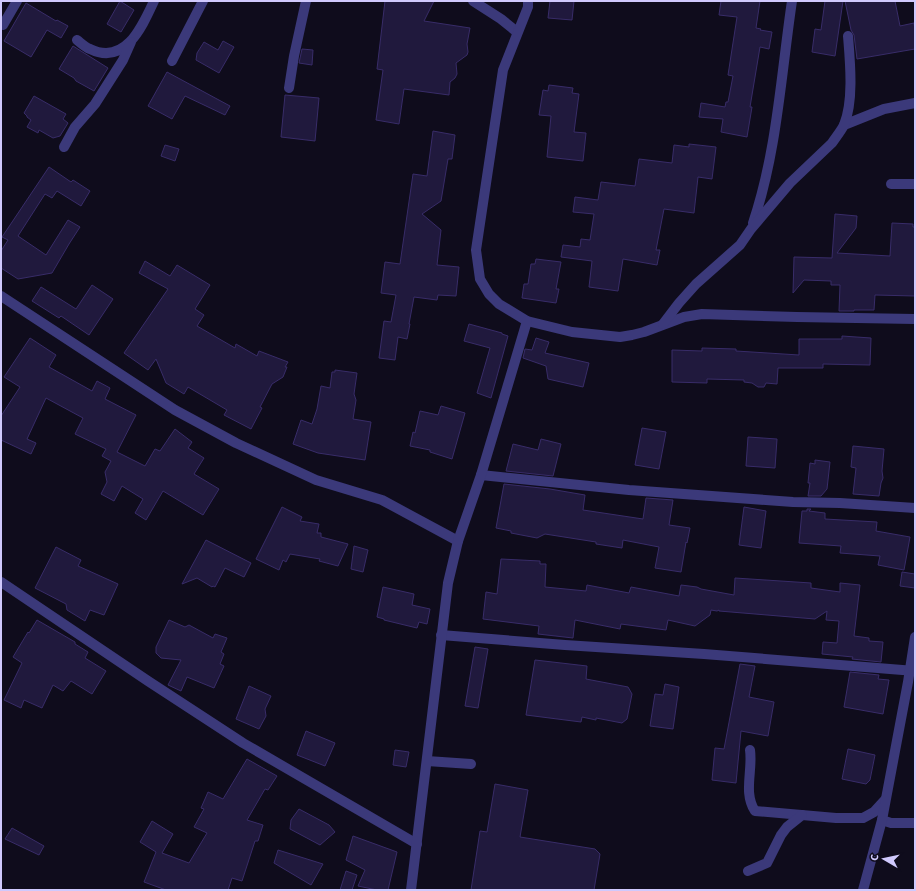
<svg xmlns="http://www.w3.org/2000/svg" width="916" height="891" font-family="'Source Sans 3',sans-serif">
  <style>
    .building { fill: #20193d; stroke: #382c68 }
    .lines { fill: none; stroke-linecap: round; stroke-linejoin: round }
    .minor { stroke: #3b397a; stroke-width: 10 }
  </style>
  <rect width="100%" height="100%" fill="#0f0c1c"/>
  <g class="building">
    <polygon points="120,1 134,10 121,32 107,24"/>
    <polygon points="385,1 434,1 424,21 470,28 467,44 468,52 467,55 456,63 457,74 455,78 450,82 449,95 404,89 399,124 376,120 383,70 377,69"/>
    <polygon points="550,1 574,1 572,20 548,18"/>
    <polygon points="721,1 760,1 756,28 761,29 760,30 772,32 769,49 760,47 750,107 752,107 747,137 721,132 723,119 699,117 701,103 725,107 726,102 728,102 733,76 728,75 737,17 719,15"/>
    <polygon points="825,1 843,1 835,56 812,52 815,29 821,30"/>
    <polygon points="845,1 895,1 900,26 914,23 915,30 915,49 857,59 854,35 851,30"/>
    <polygon points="26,3 56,21 57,20 68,26 61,38 47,30 31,57 4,41"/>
    <polygon points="223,41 234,47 219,73 196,60 197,53 204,42 218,50"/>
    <polygon points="73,46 108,68 94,91 76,81 74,78 59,69"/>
    <polygon points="302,49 313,50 312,65 299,63"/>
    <polygon points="167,72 230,106 225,115 185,96 172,119 148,106"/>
    <polygon points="549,85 573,88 572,93 579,94 574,132 586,133 583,161 547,157 551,116 539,115 543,90 548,91"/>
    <polygon points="285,95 319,98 315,141 281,137"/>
    <polygon points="34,96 66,114 63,119 68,123 60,136 53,138 39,130 38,133 27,127 31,120 27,117 27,116 24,113"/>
    <polygon points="433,131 455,135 452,159 448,159 441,201 422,214 441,230 437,265 459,267 456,296 438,295 437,300 414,297 409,324 410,324 407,339 398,337 395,360 379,358 384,321 391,322 396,295 381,293 385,262 400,264 413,174 427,176"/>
    <polygon points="689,144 716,147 712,179 698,177 694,213 664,209 656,250 660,250 657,265 623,259 618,291 589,287 592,261 561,257 563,245 580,247 581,239 590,240 594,214 573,212 575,197 598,200 601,182 635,186 639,159 672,163 674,145 689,147"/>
    <polygon points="165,145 179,149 175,161 161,156"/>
    <polygon points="49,167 71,182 73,180 90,191 81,206 57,191 52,198 45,194 18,236 46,255 68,220 80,227 69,244 52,273 18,279 1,268 1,251 8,240 2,237"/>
    <polygon points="835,214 857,216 856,228 837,253 890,256 892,223 913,224 913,227 915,227 915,296 875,295 874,310 854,310 854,311 839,311 840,285 831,285 831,281 804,280 793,293 794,257 832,258"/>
    <polygon points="536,259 561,262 556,289 559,289 556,303 522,298 524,284 528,284 531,264 535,264"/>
    <polygon points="145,261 170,276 177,265 210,285 195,309 204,315 197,326 235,348 236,344 257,356 259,351 288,362 285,367 287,367 283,377 272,384 260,407 262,408 251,429 224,415 227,410 188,387 184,394 166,383 156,359 148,370 124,353 168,289 139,273"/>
    <polygon points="92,285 113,299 89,335 61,316 59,318 32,301 41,287 76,309"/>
    <polygon points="469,324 502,333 502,334 508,336 491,398 477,393 490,348 464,341"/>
    <polygon points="842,336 871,338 870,365 823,364 823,368 778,368 777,384 766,383 764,387 758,387 752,383 744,382 744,380 707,379 707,383 672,382 672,350 702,351 702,348 736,349 736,351 799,355 799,339 842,339"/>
    <polygon points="30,338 56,355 49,367 92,391 97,381 110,388 105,399 136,415 117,452 145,466 155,449 160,451 175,429 192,442 188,448 204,458 194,474 219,489 203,515 163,491 146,520 135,513 143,499 122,486 114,501 101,494 107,482 105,472 111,461 102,456 106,449 75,434 83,418 46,398 27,439 36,443 31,454 1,440 1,416 20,387 4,377"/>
    <polygon points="536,338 549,342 545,353 589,363 583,387 548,379 546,366 523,358 525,349 532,350"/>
    <polygon points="335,370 357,373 354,394 356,400 353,419 371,422 365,460 318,453 293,444 301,420 312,424 317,409 321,386 330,388 332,372 335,372"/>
    <polygon points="441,406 465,413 452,459 430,452 430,450 410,446 413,432 415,433 420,411 438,415"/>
    <polygon points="642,428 666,432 659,469 635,465"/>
    <polygon points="748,437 777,439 775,468 746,466"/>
    <polygon points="541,439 561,444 553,476 506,471 513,444 538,450"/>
    <polygon points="853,446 884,449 882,471 883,478 881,483 879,496 853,494 856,468 851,467"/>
    <polygon points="815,460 830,462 827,489 821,496 808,496 810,483 808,483 810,463 815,464"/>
    <polygon points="504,484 550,489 585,495 583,510 643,519 646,498 673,500 669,525 690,528 687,543 686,542 681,572 655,568 659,547 623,540 622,548 596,544 596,542 545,534 537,538 511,533 511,531 496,528"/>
    <polygon points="282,507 302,517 300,521 319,524 317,533 321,533 321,537 348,544 338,566 319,561 320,559 290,554 286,562 283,560 279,570 256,559"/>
    <polygon points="744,507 766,511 761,548 739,545"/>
    <polygon points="807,509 811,509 809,511 825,513 825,519 877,522 876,531 910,537 904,570 878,565 880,556 840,553 841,546 799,543 802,511 807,511"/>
    <polygon points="206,540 251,563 244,577 225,568 215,587 213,586 212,587 197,578 182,584"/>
    <polygon points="354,546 368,550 363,572 351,569"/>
    <polygon points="56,547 81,560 78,566 118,584 104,615 90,610 85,621 67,610 66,604 35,588"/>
    <polygon points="501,559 540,561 540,564 546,564 545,587 586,591 587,585 629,593 631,587 679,596 681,585 697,587 701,589 734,595 735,578 811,583 811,588 840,592 840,583 860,585 854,636 869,638 869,641 883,642 881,662 852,659 853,657 822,654 823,642 837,643 839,621 826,620 827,611 815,619 719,611 719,610 717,611 711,610 710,615 695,626 668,620 666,630 621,624 620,629 575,620 573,638 538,634 539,626 483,619 486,592 497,594"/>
    <polygon points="902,572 915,574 915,588 900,586"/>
    <polygon points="383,587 414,594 412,605 430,609 427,624 419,622 417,628 384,620 384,619 377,617"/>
    <polygon points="37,620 75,642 75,644 88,652 85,658 106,671 92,694 71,681 63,691 53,685 42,708 24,700 21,708 4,700 22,663 13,657 28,632 29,633"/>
    <polygon points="169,620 185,627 189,625 213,638 215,634 227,638 221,652 224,654 220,664 224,666 214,688 187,677 181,691 168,685 181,660 161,658 156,653 156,647"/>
    <polygon points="475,647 488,649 478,708 465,706"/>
    <polygon points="535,660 587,666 586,679 628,687 632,694 627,719 622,723 596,718 596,720 582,717 581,722 526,715"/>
    <polygon points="740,664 755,666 749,697 774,702 768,736 741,731 736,783 712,780 715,748 724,749"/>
    <polygon points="850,672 879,675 878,679 889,680 883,714 844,707"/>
    <polygon points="665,684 679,687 673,729 650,726 655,694 663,695"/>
    <polygon points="249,686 271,696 265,709 266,716 259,729 236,719"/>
    <polygon points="306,731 335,743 325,766 297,755"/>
    <polygon points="848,749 875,755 870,780 866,784 842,779"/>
    <polygon points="395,750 409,752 406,767 393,765"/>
    <polygon points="247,759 277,776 268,790 265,789 247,820 263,825 258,841 255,841 242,881 232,878 228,890 166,890 144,882 156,852 140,842 152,821 173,834 162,853 189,863 207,833 194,827 204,809 201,808 208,792 223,799"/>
    <polygon points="495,784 528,790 520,837 595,849 600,854 594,890 471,890 480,831 487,832"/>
    <polygon points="299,809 329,825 335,832 320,845 290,829 291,820"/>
    <polygon points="12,828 44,846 39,855 5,839"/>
    <polygon points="353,836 397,852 388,890 377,890 358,886 365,870 346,860"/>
    <polygon points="278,850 323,864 311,885 274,863"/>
    <polygon points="346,871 357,875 352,890 340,890"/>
  </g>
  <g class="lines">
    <g class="minor">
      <polyline points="473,1 501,19 517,32"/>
      <polyline points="528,1 528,7 503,70 476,250 480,279 489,294 499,304 527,321 572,332 620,337 632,335 644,332 684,317 702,314 797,317 915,319"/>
      <polyline points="3,25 17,1"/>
      <path d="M 77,40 C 81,43 85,47 90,49 C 125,66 142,27 154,1"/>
      <polyline points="172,61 203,1"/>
      <polyline points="289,88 294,56 306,1"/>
      <polyline points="844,125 884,109 915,103"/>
      <polyline points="64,147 75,127 95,104 123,60 131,42"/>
      <polyline points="891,184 915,184"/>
      <path d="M 753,223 C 777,152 781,75 792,1"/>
      <polyline points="1,296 175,410 236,443 316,480 382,500 458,541"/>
      <path d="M 663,324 L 679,303 L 696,284 L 740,245 L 751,229 L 790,183 L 832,143 C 836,137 841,131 844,125 C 854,101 850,61 848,36"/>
      <polyline points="481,475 629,490 793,502 840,503 915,508"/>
      <polyline points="1,582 148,681 243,743 417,844"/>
      <polyline points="441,635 565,645 704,654 915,671"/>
      <path d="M 750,750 C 753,770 743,793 755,811 L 836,818 L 863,818 L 874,812 L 885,800"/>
      <polyline points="427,761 471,764"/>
      <polyline points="882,820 891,823 915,823"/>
      <polyline points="748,871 767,863 781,835 787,827 802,815"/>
      <polyline points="411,890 448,583 458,541 481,475 527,321"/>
      <polyline points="863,890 882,820 908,682 915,637"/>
    </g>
  </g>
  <rect width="916" height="891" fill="none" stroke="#d0c9fd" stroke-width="4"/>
  <g transform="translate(884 859) rotate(279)" stroke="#0f0c1c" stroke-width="3" paint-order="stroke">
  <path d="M0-3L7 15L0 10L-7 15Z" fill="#d0c9fd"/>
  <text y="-6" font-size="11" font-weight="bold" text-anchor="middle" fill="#d0c9fd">С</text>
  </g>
</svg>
